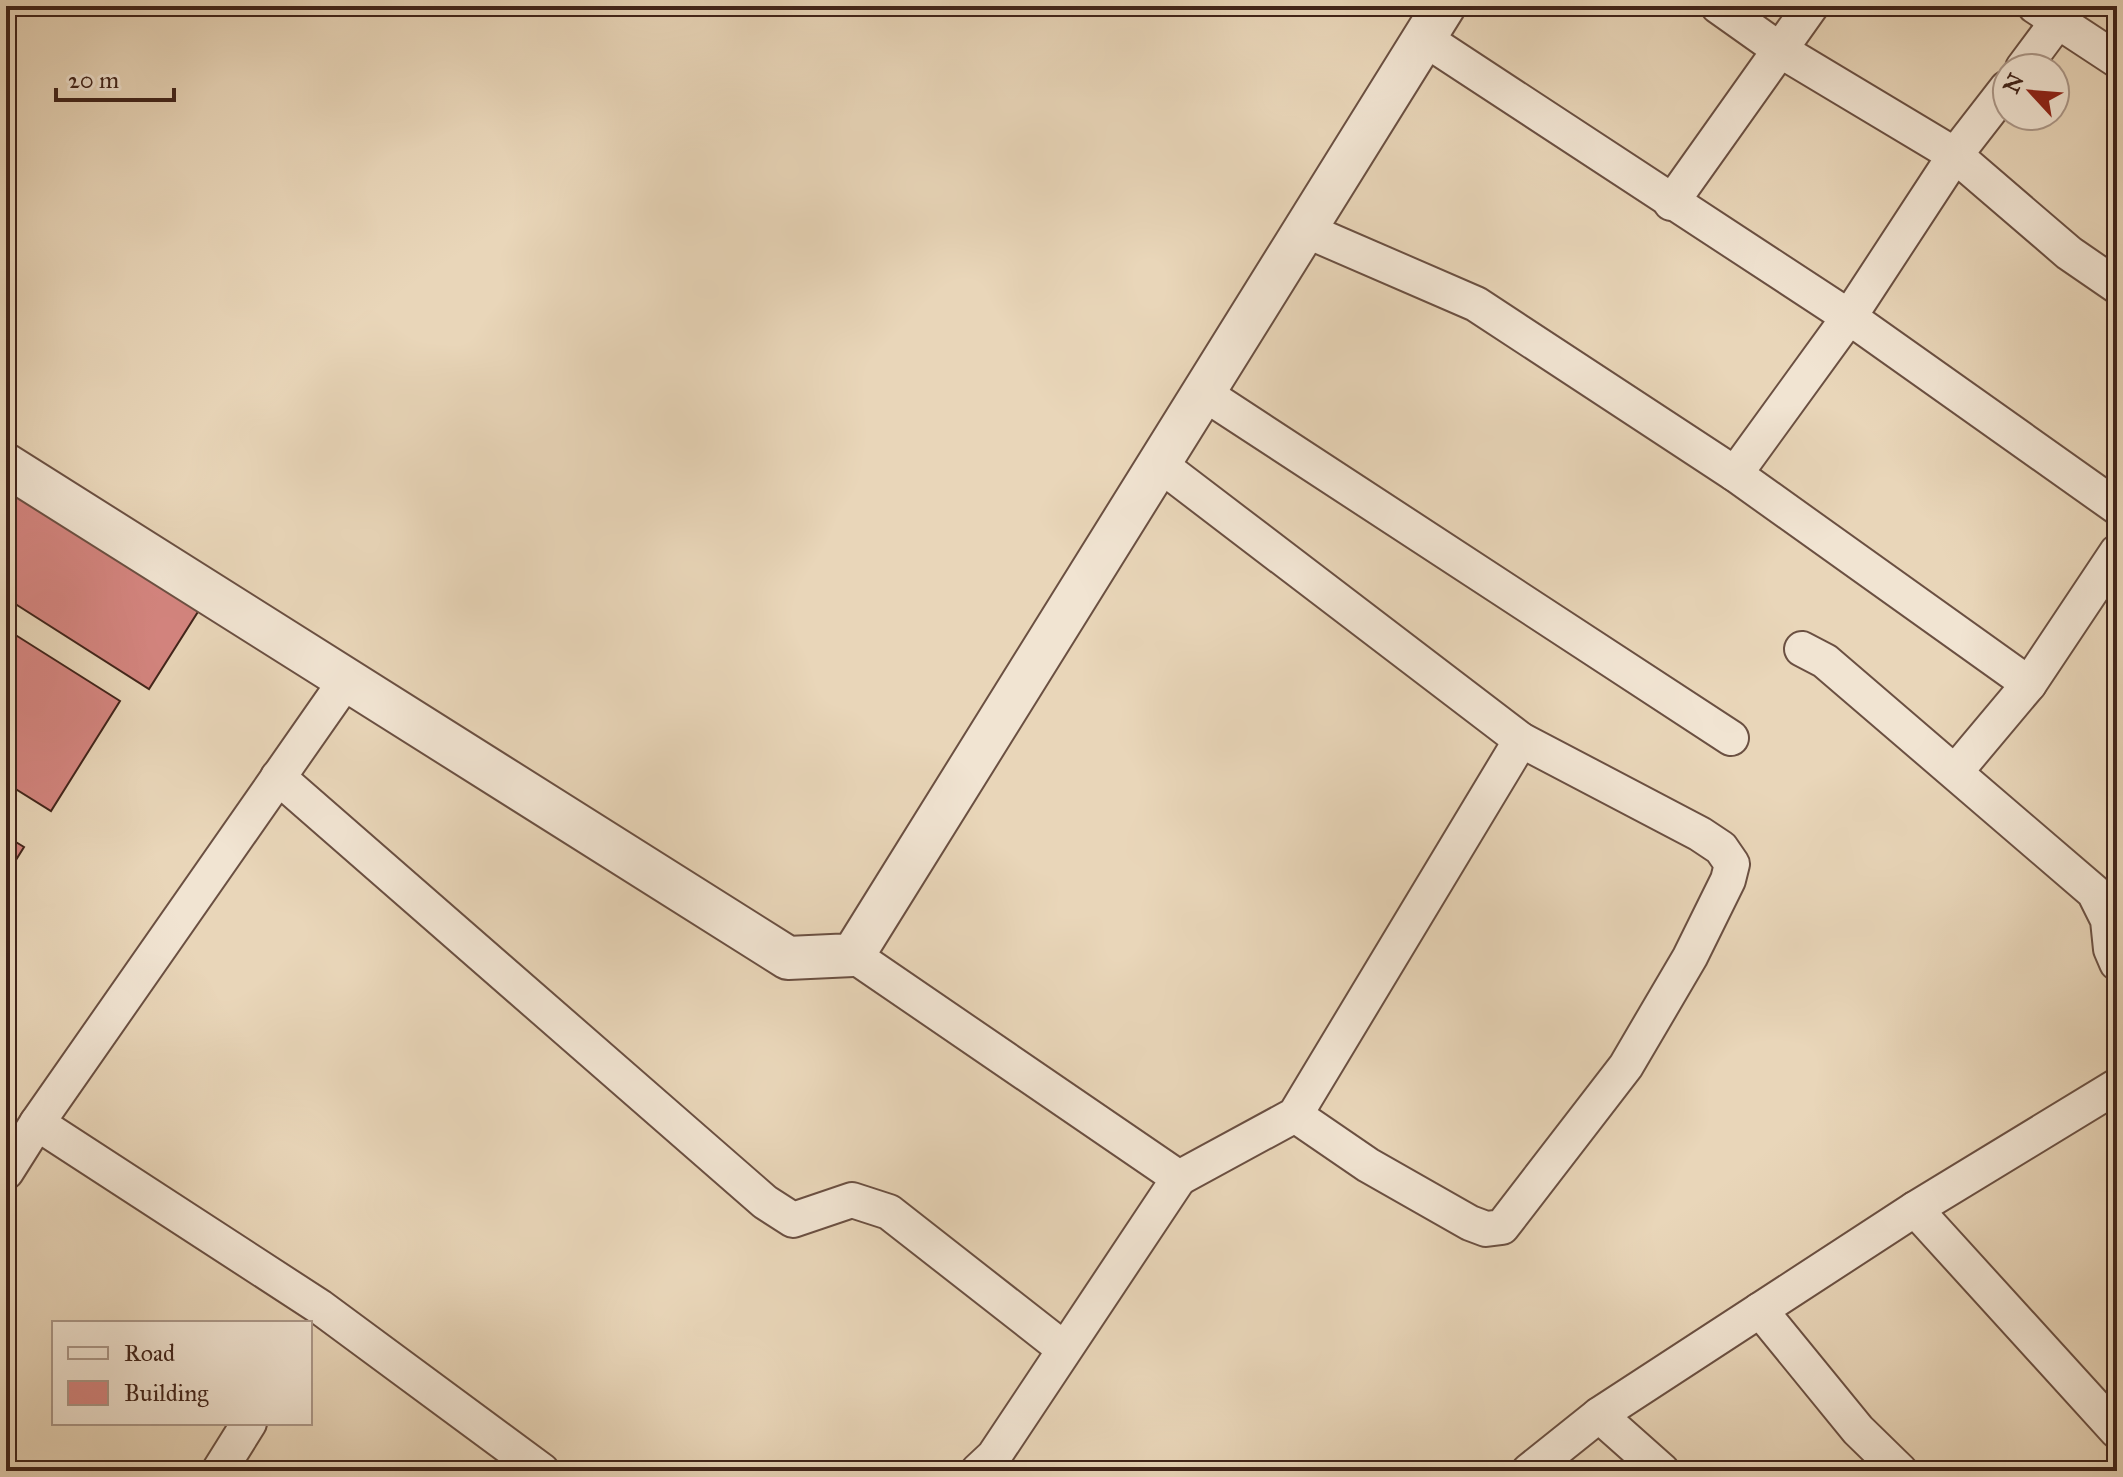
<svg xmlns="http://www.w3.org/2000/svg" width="2123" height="1477" font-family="'IM FELL Great Primer',serif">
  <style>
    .building { fill: #d58580; stroke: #41241a; stroke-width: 2 }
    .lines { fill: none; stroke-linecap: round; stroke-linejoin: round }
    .minor-casing { stroke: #6b5042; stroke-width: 38 }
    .tertiary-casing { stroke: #6b5042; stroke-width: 46 }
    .minor { stroke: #f1e4d2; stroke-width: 34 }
    .tertiary { stroke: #f1e4d2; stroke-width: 42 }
  </style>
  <rect width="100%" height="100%" fill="#e9d6b9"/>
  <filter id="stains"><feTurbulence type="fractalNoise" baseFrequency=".0025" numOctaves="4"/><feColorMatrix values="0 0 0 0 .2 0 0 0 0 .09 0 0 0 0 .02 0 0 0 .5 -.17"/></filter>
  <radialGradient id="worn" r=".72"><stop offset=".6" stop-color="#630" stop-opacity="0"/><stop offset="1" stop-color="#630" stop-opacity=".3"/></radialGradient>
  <g class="building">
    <polygon points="6,483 201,607 149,689 6,598"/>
    <polygon points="6,629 120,701 51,811 6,783"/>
    <polygon points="6,836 24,847 6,876"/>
  </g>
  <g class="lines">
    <g class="minor-casing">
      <g id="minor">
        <polyline points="1718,6 1780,50 1955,155 2069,253 2117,286"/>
        <polyline points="2035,6 2117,60"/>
        <polyline points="1425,39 1849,317 2117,507"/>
        <polyline points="2023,68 2069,6"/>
        <polyline points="1671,203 1811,6"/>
        <polyline points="1303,229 1476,304 1735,474 2029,684"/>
        <polyline points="1202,392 1731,738"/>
        <polyline points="1158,463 1521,740 1700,834 1721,848 1732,864 1728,880 1690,957 1626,1066 1502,1227 1486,1229 1470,1223 1368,1165 1295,1115"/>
        <polyline points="1735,474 1849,317 1955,155 2007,88"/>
        <polyline points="1802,649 1825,661 2094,892 2108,920 2111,949 2117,963"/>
        <polyline points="1956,771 2029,684 2117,552"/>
        <polyline points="278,777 765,1202 793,1220 852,1200 889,1212 1064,1349"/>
        <polyline points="853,955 1179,1178 1295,1115 1521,740"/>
        <polyline points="37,1123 347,679"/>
        <polyline points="6,1172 37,1123 320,1307 542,1471"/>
        <polyline points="1915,1209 2117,1431"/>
        <polyline points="1760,1310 1858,1430 1900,1471"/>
        <polyline points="1599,1415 1662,1471"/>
        <polyline points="219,1471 249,1423"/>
        <polyline points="978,1471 994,1456 1179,1178"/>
        <polyline points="1529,1471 1599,1415 1915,1209 2117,1086"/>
      </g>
    </g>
    <g class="tertiary-casing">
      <polyline id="tertiary" points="6,465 788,958 853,955 1444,6"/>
    </g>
    <use href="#minor" class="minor"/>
    <use href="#tertiary" class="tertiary"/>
  </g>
  <rect width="2123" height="1477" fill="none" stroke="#e9d6b9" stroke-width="32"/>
  <rect x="8" y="8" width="2107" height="1461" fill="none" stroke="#41241a" stroke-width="4"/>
  <rect x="16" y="16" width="2091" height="1445" fill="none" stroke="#41241a" stroke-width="2"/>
  <rect x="52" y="1321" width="260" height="104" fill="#f1e4d2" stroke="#ab9788" stroke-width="2"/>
  <rect x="68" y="1347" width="40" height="12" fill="#f1e4d2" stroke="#ab9788" stroke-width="2"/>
  <text x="124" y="1361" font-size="24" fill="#41241a">Road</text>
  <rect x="68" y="1381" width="40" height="24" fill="#d58580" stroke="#ab9788" stroke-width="2"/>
  <text x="124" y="1401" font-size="24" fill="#41241a">Building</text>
  <g transform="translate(2031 92) rotate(296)"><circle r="38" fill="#f1e4d2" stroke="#ab9788" stroke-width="2"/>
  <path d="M0-6L14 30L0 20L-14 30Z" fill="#8f2418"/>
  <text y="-12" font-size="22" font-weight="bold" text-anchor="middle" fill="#41241a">N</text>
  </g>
  <path d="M56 88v12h118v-12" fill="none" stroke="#41241a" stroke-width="4"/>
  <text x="68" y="88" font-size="24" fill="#41241a" stroke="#f1e4d2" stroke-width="6" paint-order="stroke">20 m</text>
  <rect width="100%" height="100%" filter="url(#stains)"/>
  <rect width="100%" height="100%" fill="url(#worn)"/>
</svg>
